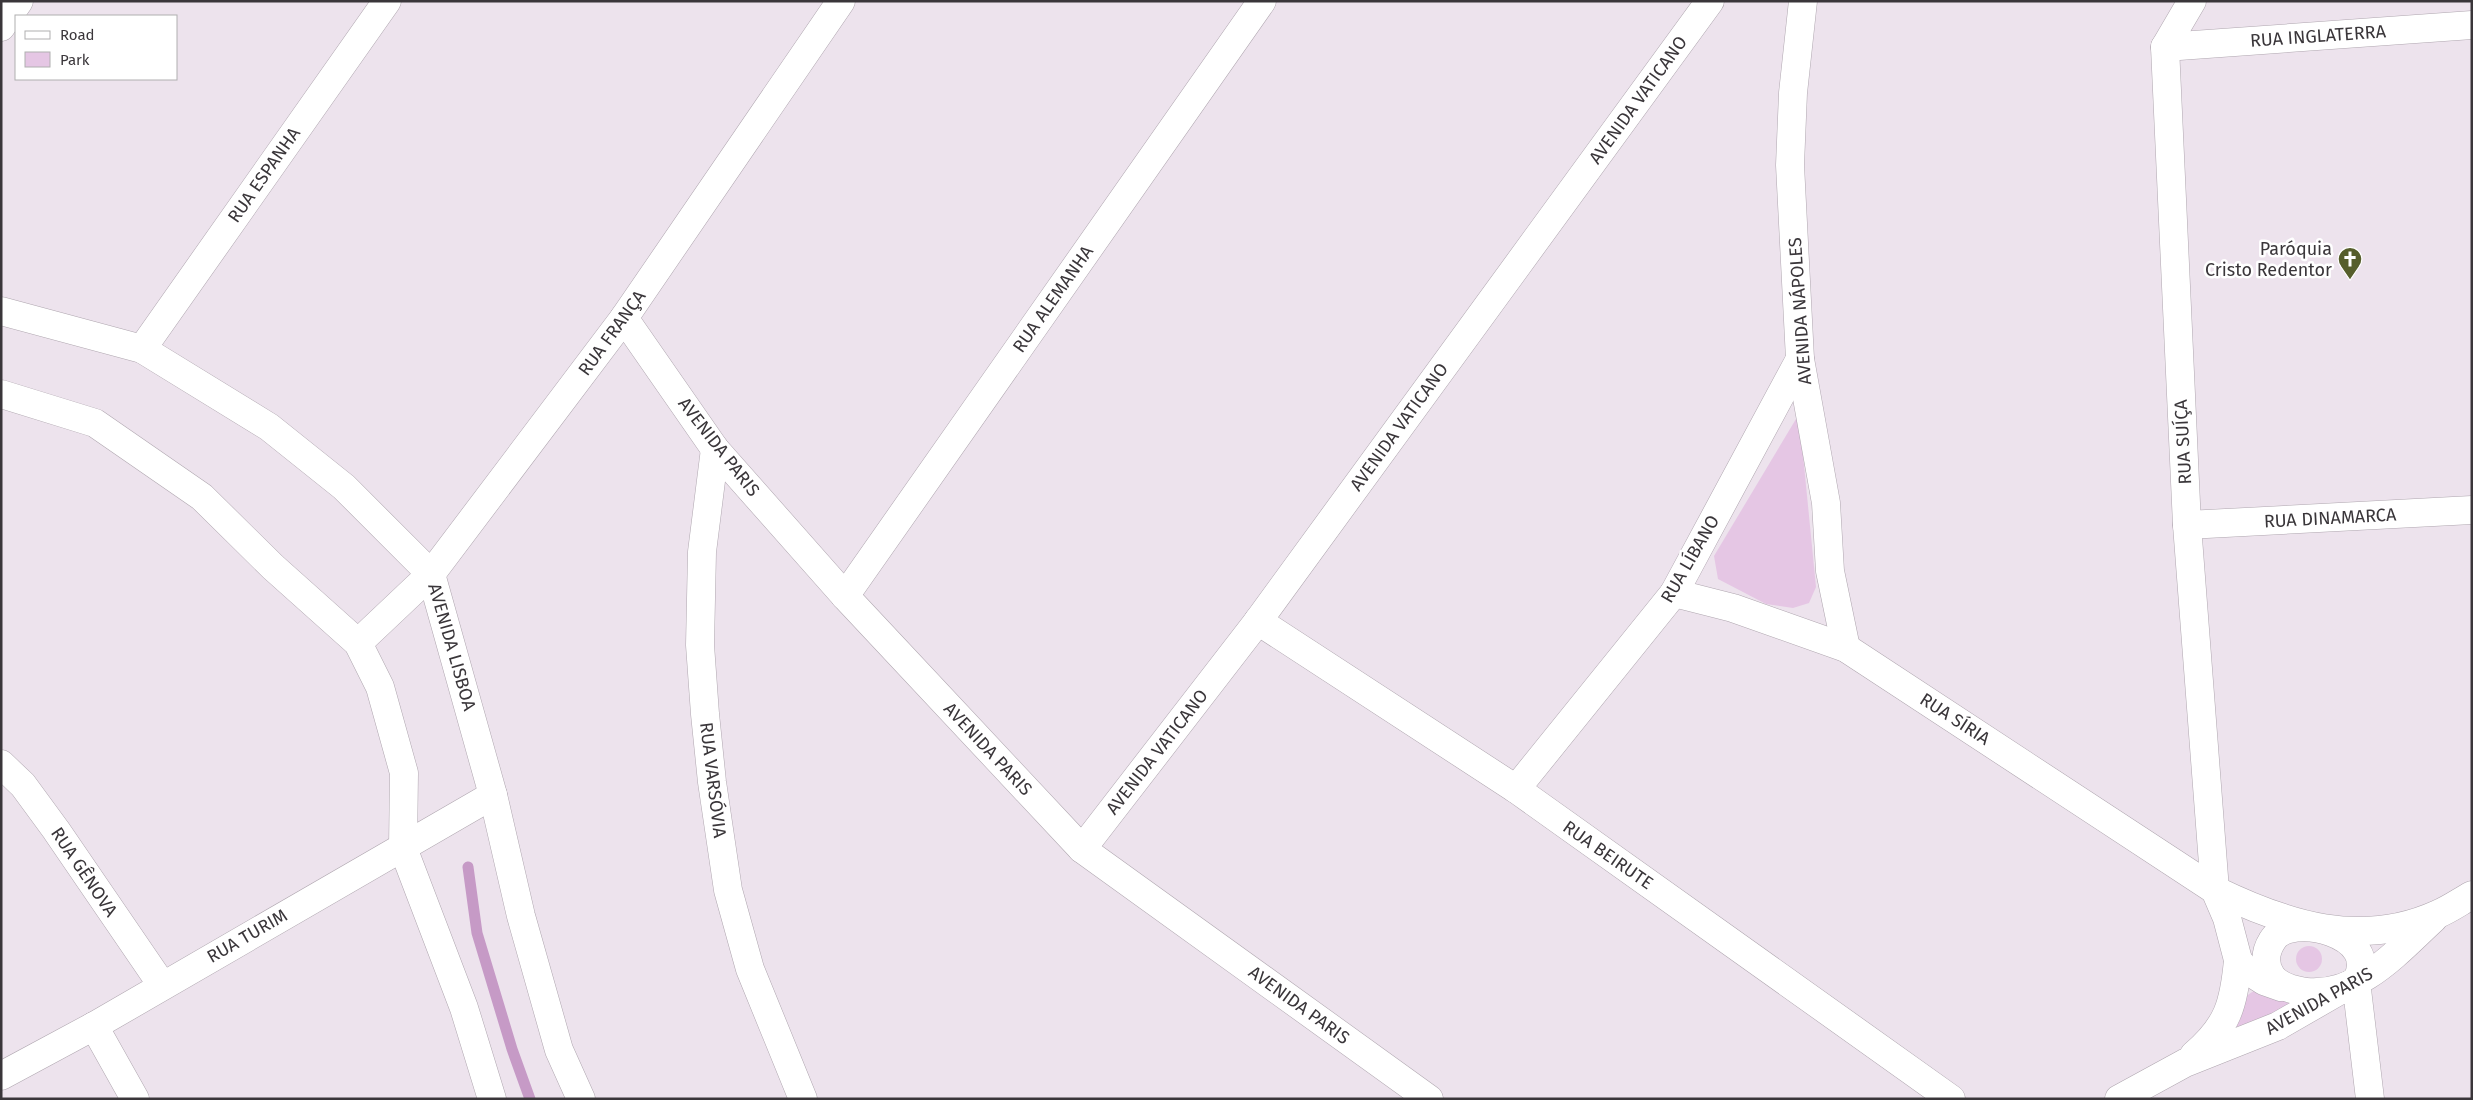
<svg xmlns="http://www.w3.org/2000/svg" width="2473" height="1100" font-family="'Fira Sans',sans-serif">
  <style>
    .green { fill: #e5c6e4 }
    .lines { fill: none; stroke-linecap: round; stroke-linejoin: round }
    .stream { stroke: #c69ac6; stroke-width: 11 }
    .minor-casing { stroke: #afa6af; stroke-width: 29 }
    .tertiary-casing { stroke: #afa6af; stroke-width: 29 }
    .minor { stroke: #fff; stroke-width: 28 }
    .tertiary { stroke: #fff; stroke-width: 28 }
    .labels { text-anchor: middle; stroke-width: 5; stroke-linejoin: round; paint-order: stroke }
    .street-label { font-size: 18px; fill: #3a363a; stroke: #fff }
    .poi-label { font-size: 18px; fill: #3a363a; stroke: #fff; text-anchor: end }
  </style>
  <rect width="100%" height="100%" fill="#ede3ed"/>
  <g class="green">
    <polygon points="1799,414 1816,587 1809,603 1793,608 1766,604 1718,579 1714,556"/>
    <circle cx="2309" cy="959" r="13"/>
    <path d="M 2259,990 L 2297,1007 L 2236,1029 C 2240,1013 2241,992 2259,990 Z"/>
  </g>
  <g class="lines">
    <polyline class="stream" points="468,867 477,933 512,1049 530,1099"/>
    <g class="minor-casing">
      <g id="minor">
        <polyline points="2192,1 2165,47 2187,525 2215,890"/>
        <polyline points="1,27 19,1"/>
        <polyline points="2165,47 2472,25"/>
        <polyline points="624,318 715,449 845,596 1082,849 1429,1099"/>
        <polyline points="142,349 387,1"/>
        <polyline points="715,449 702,552 700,645 705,714 712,782 728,890 750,969 803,1099"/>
        <polyline points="2187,525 2472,510"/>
        <polyline points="845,596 1262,1"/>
        <polyline points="1258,621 1516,789 1951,1099"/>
        <polyline points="358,643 431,574 624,318 841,1"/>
        <polyline points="1,764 23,785 56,830 162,985"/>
        <polyline points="1516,789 1674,593"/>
        <polyline points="1082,849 1258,621 1710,1"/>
        <polyline points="94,1026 135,1099"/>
        <path d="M 2194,1055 C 2228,1026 2234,1004 2238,960"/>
        <polyline points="1,1076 94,1026 493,795"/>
        <polyline points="2119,1099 2185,1063 2278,1026 2356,981 2370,1099"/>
      </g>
    </g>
    <g class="tertiary-casing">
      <g id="tertiary">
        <polyline points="1803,1 1793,93 1790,165 1800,359 1826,503 1830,571 1846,648"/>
        <polyline points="1,311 142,349 269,427 344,487 431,574 493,795 521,916 559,1050 581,1099"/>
        <path d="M 1800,359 L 1674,593 L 1733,608 L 1846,648 L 2215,890 C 2287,925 2361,949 2438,914 C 2450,909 2461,901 2472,895"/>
        <polyline points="1,394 95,423 202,497 273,567 358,643 380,687 404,773 403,848 464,1008 492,1099"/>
        <polyline points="2215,890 2227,918 2238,960 2245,969 2264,981 2281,987"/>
        <path d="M 2356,981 C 2384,935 2289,910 2272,941 C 2265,952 2264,966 2272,977 C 2280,987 2293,990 2306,992 C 2359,997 2397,952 2433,919"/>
      </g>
    </g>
    <use href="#minor" class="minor"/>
    <use href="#tertiary" class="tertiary"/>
  </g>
  <defs>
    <g id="church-pin" transform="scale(1.25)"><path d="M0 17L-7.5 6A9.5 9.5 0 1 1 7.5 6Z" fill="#565e2c" stroke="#fff"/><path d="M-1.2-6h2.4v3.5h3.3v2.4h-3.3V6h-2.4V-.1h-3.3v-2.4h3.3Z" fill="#fff"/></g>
  </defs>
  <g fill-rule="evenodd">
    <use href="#church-pin" x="2350" y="259"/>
  </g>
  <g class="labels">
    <g class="street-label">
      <text transform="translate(2318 36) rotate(-4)" y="6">RUA INGLATERRA</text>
      <text transform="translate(1638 100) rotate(-54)" y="6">AVENIDA VATICANO</text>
      <text transform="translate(264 175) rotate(-55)" y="6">RUA ESPANHA</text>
      <text transform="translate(1053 299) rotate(-55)" y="6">RUA ALEMANHA</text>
      <text transform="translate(1800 311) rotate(-94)" y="6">AVENIDA NÁPOLES</text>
      <text transform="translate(612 333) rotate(-54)" y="6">RUA FRANÇA</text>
      <text transform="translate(1399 427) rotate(-54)" y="6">AVENIDA VATICANO</text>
      <text transform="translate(2183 442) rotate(-93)" y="6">RUA SUÍÇA</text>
      <text transform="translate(719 447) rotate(52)" y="6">AVENIDA PARIS</text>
      <text transform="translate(2330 518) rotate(-3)" y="6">RUA DINAMARCA</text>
      <text transform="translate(1690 559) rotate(-60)" y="6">RUA LÍBANO</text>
      <text transform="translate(452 647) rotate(74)" y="6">AVENIDA LISBOA</text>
      <text transform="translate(1955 719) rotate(33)" y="6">RUA SÍRIA</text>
      <text transform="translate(988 749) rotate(47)" y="6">AVENIDA PARIS</text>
      <text transform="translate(1157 752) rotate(-52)" y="6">AVENIDA VATICANO</text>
      <text transform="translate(713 780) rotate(83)" y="6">RUA VARSÓVIA</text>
      <text transform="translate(1608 855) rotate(35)" y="6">RUA BEIRUTE</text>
      <text transform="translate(84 872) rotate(56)" y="6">RUA GÊNOVA</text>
      <text transform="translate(247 936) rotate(-30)" y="6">RUA TURIM</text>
      <text transform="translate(2319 1001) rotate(-29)" y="6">AVENIDA PARIS</text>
      <text transform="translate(1299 1005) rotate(36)" y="6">AVENIDA PARIS</text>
    </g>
    <g class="poi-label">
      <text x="2332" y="255">Paróquia<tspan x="2332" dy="21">Cristo Redentor</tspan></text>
    </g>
  </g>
  <rect width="2473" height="1100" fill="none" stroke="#3a363a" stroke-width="5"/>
  <rect x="15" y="15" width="162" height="65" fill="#ffffff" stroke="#b0afb0"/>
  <rect x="25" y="31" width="25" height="8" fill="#ffffff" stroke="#b0afb0"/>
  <text x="60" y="40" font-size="15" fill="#3a363a">Road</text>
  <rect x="25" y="52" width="25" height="15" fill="#e5c6e4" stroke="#b0afb0"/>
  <text x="60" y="65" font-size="15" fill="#3a363a">Park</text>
</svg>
